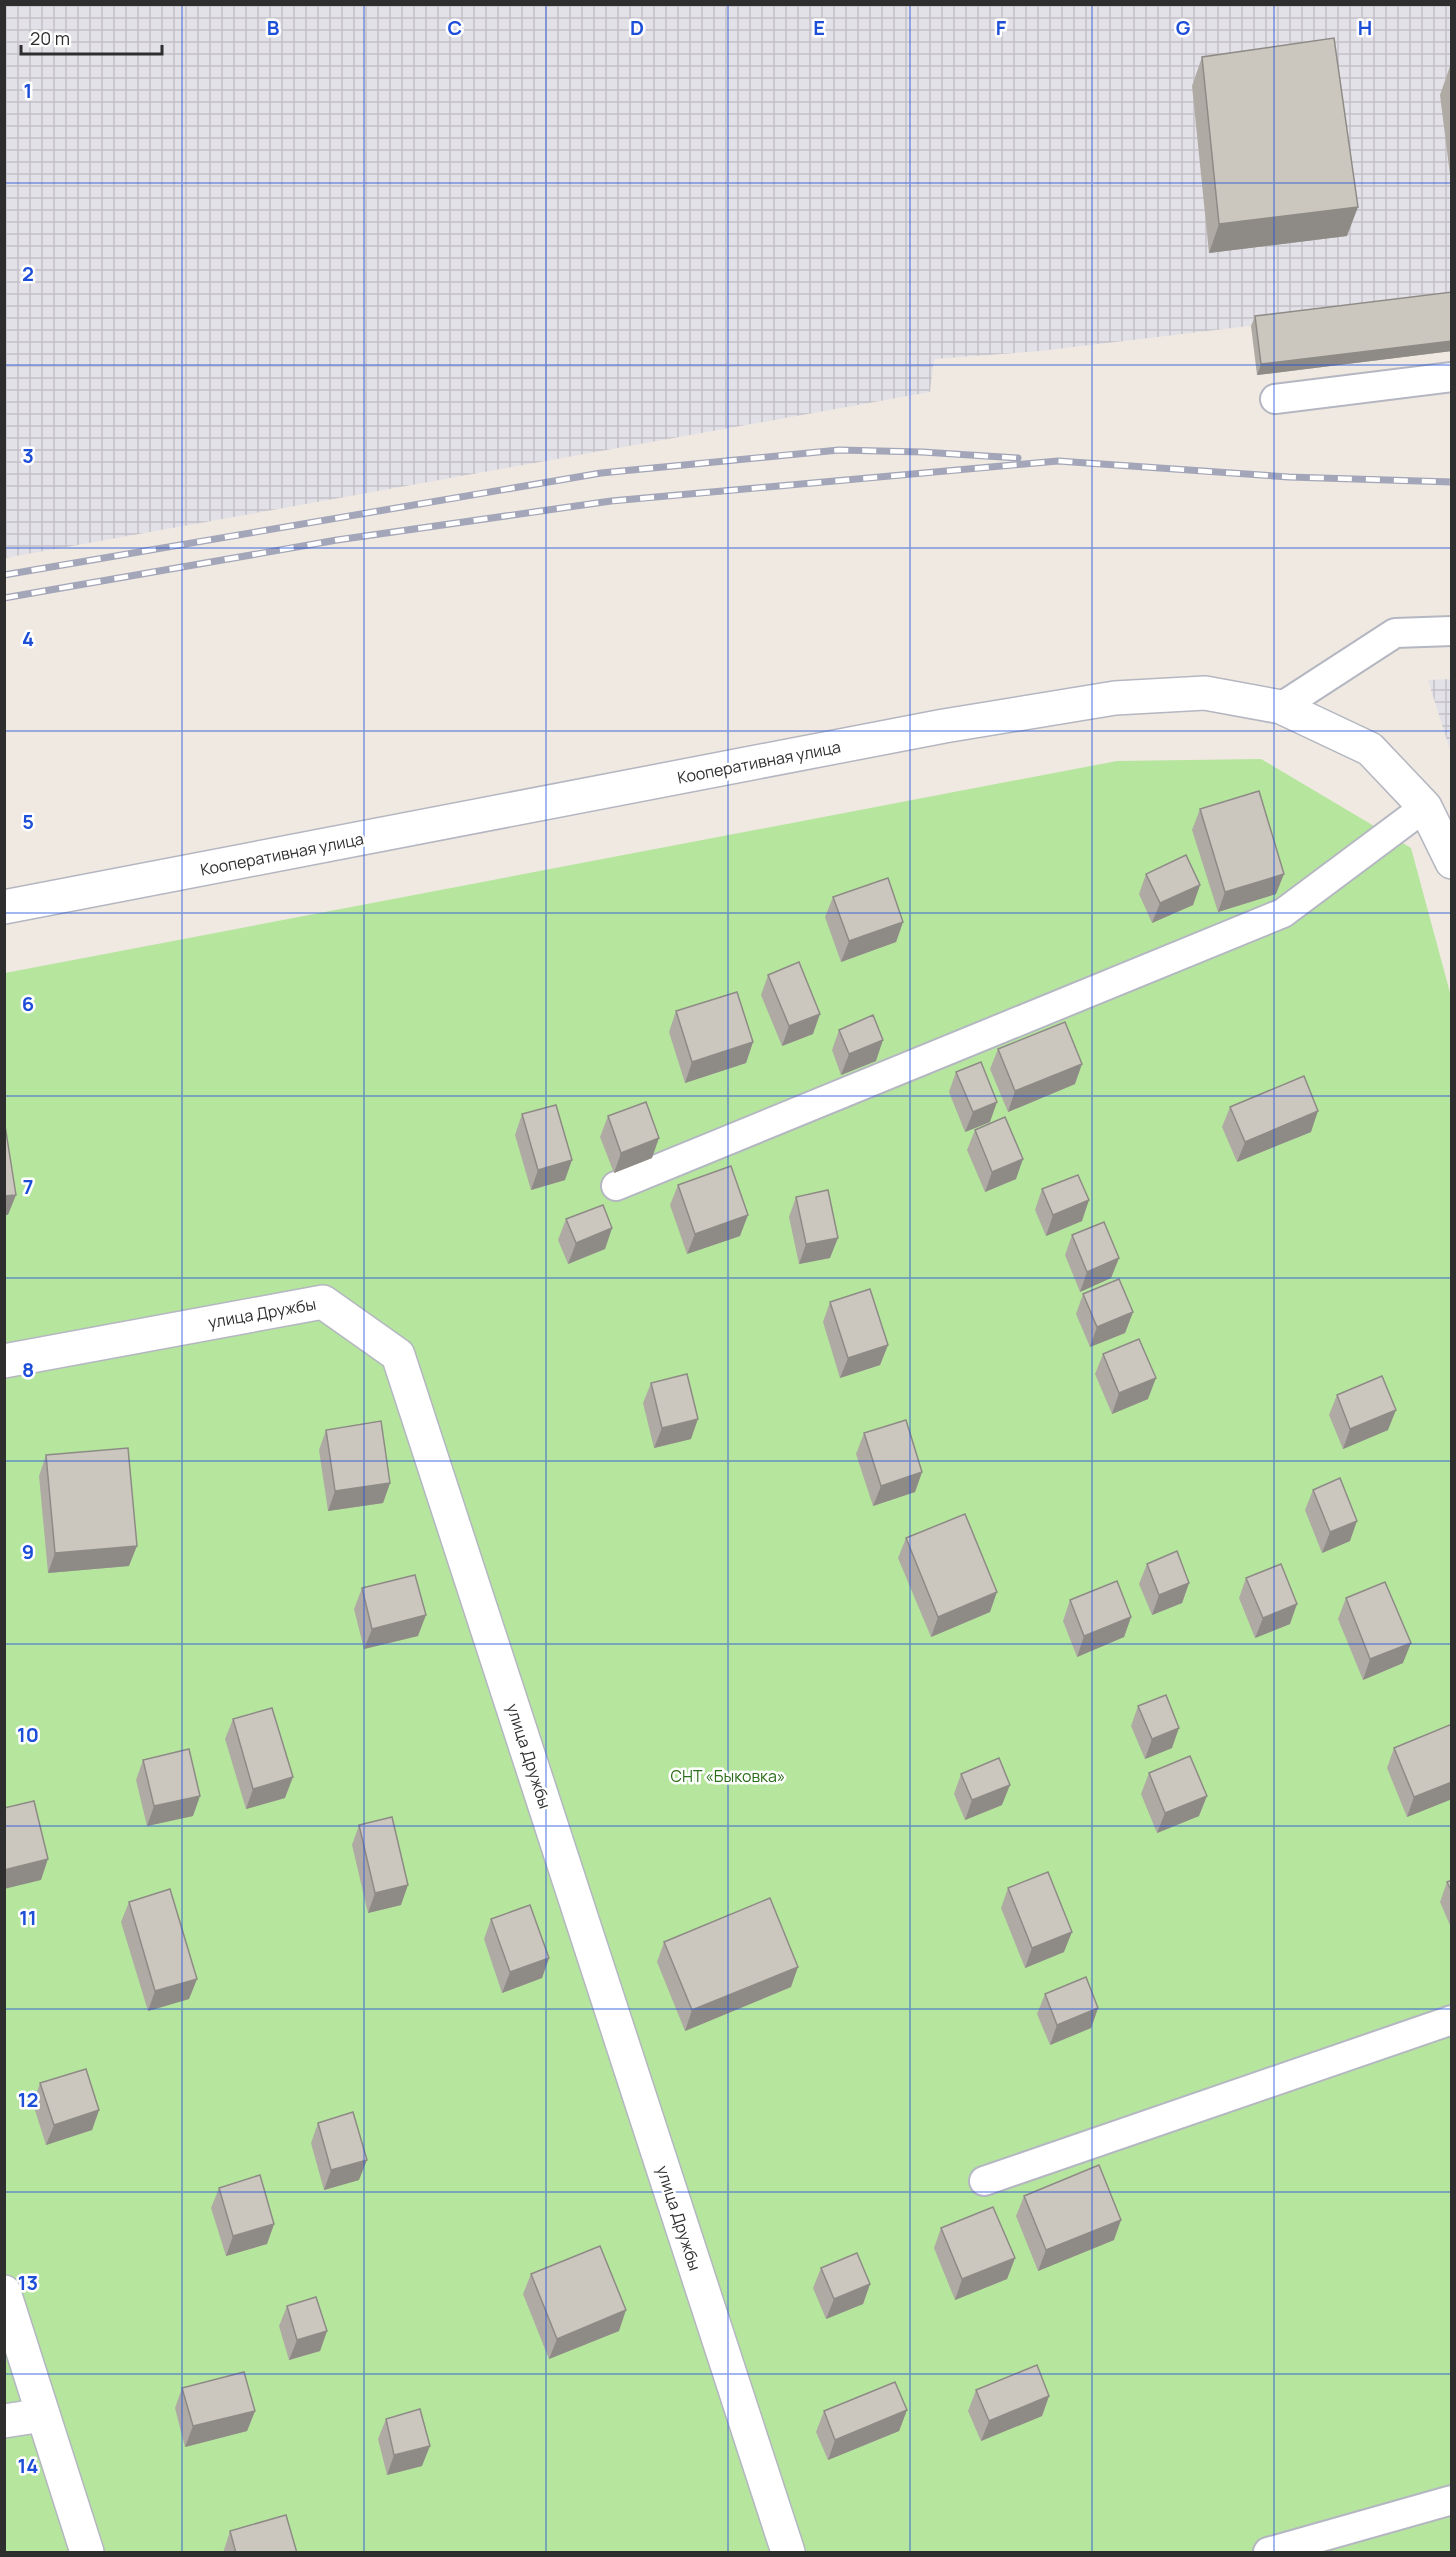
<svg xmlns="http://www.w3.org/2000/svg" width="1456" height="2557" font-family="Manrope,sans-serif">
  <style>
    .industrial { fill: url(#industrial-grid) }
    .garden { fill: #b6e59e }
    .lines { fill: none; stroke-linecap: round; stroke-linejoin: round }
    .service-casing { stroke: #b4b7c1; stroke-width: 32 }
    .minor-casing { stroke: #b4b7c1; stroke-width: 36 }
    .secondary-casing { stroke: #b4b7c1; stroke-width: 36 }
    .service { stroke: #fff; stroke-width: 28 }
    .minor { stroke: #fff; stroke-width: 33 }
    .secondary { stroke: #fff; stroke-width: 33 }
    .rail-casing { stroke: #a3a6b8; stroke-width: 7 }
    .rail { stroke: #fff; stroke-width: 4.5; stroke-dasharray: 14; stroke-linecap: butt }
    .wall { fill: #afaba4 }
    .shaded-wall { fill: #8e8b86 }
    .building { fill: #cbc7bf; stroke: #8e8b86; stroke-width: 1.5 }
    .grid { fill: none; stroke: #1d4ed8; stroke-width: 1.5; stroke-opacity: 0.55 }
    .labels { text-anchor: middle; stroke-width: 5; stroke-linejoin: round; paint-order: stroke }
    .street-label { font-size: 16px; fill: #2e2e2e; stroke: #fff }
    .park-label { font-size: 16px; fill: #2c6e1b; stroke: #fff }
    .grid-label { font-size: 20px; text-anchor: middle; font-weight: bold; fill: #1d4ed8; stroke: #fff; stroke-width: 5; stroke-linejoin: round; paint-order: stroke }
  </style>
  <defs>
    <pattern id="industrial-grid" width="8" height="8" patternUnits="userSpaceOnUse" patternTransform="scale(1.5)"><rect width="8" height="8" fill="#e3e1e8"/><path d="M0 4h8M4 0v8" fill="none" stroke="#c3c1c7"/></pattern>
  </defs>
  <rect width="100%" height="100%" fill="#efe9e1"/>
  <g class="industrial">
    <polygon points="5,5 1451,5 1451,302 1040,351 934,359 930,392 5,558"/>
    <polygon points="1451,679 1452,679 1451,753 1428,680"/>
  </g>
  <polygon class="garden" points="1261,759 1411,848 1452,1000 1451,2552 5,2552 5,973 1117,761"/>
  <g class="lines">
    <g class="service-casing">
      <g id="service">
        <polyline points="1275,399 1452,377"/>
        <polyline points="1281,707 1395,633 1452,631"/>
        <polyline points="616,1186 1283,913 1425,807"/>
        <polyline points="984,2181 1452,2020"/>
        <polyline points="1268,2552 1452,2500"/>
      </g>
    </g>
    <g class="minor-casing">
      <g id="minor">
        <polyline points="4,1361 323,1302 398,1355 788,2552"/>
        <polyline points="4,2292 87,2552"/>
        <polyline points="4,2421 43,2415"/>
      </g>
    </g>
    <g class="secondary-casing">
      <polyline id="secondary" points="4,907 944,726 1115,698 1205,693 1281,707 1370,749 1425,807 1452,862"/>
    </g>
    <use href="#service" class="service"/>
    <use href="#minor" class="minor"/>
    <use href="#secondary" class="secondary"/>
    <g class="rail-casing">
      <g id="rail">
        <polyline points="4,575 601,473 839,450 922,452 1018,458"/>
        <polyline points="4,598 337,540 611,501 1058,461 1289,477 1452,482"/>
      </g>
    </g>
    <use href="#rail" class="rail"/>
  </g>
  <g class="wall">
    <polygon points="1202,57 1347,236 1209,253 1192,86"/>
    <polygon points="1452,65 1452,191 1440,95 1450,66"/>
    <polygon points="1452,292 1452,351 1257,375 1251,326 1255,316"/>
    <polygon points="1200,809 1276,894 1218,912 1192,830"/>
    <polygon points="1146,874 1200,885 1193,905 1152,923 1139,894"/>
    <polygon points="833,897 903,922 896,942 841,962 825,917"/>
    <polygon points="768,975 813,1034 782,1046 761,995"/>
    <polygon points="676,1011 753,1042 746,1063 685,1083 669,1032"/>
    <polygon points="839,1030 876,1061 841,1075 832,1050"/>
    <polygon points="998,1049 1075,1084 1008,1112 990,1069"/>
    <polygon points="956,1072 990,1122 965,1132 949,1092"/>
    <polygon points="1230,1107 1311,1132 1237,1162 1222,1127"/>
    <polygon points="522,1114 565,1180 531,1190 515,1135"/>
    <polygon points="608,1116 652,1158 614,1173 600,1137"/>
    <polygon points="975,1130 1016,1179 985,1192 967,1150"/>
    <polygon points="678,1185 740,1236 687,1254 670,1205"/>
    <polygon points="1042,1189 1082,1221 1046,1236 1035,1210"/>
    <polygon points="796,1197 830,1258 799,1264 789,1217"/>
    <polygon points="566,1219 612,1228 605,1249 568,1264 558,1240"/>
    <polygon points="1072,1235 1119,1258 1111,1278 1080,1292 1065,1255"/>
    <polygon points="1083,1294 1133,1312 1125,1333 1090,1347 1076,1314"/>
    <polygon points="830,1302 888,1345 880,1365 840,1378 823,1322"/>
    <polygon points="1103,1354 1148,1399 1112,1414 1095,1374"/>
    <polygon points="651,1383 691,1439 654,1448 643,1403"/>
    <polygon points="1337,1395 1388,1430 1343,1449 1329,1415"/>
    <polygon points="326,1430 390,1483 383,1503 328,1511 319,1450"/>
    <polygon points="864,1433 922,1472 915,1492 873,1506 856,1454"/>
    <polygon points="46,1455 129,1566 48,1573 39,1476"/>
    <polygon points="1313,1490 1350,1541 1322,1553 1305,1510"/>
    <polygon points="906,1538 990,1612 931,1637 898,1558"/>
    <polygon points="1147,1564 1189,1583 1182,1603 1152,1615 1139,1584"/>
    <polygon points="1246,1578 1290,1624 1255,1638 1239,1598"/>
    <polygon points="362,1588 418,1636 364,1649 354,1609"/>
    <polygon points="1346,1598 1403,1663 1363,1680 1338,1619"/>
    <polygon points="1070,1600 1131,1617 1124,1637 1077,1657 1063,1621"/>
    <polygon points="1138,1706 1172,1748 1145,1759 1131,1726"/>
    <polygon points="233,1719 285,1798 246,1809 225,1739"/>
    <polygon points="1452,1724 1452,1799 1407,1817 1387,1768 1394,1748"/>
    <polygon points="143,1760 193,1816 147,1826 136,1780"/>
    <polygon points="1149,1773 1199,1816 1157,1833 1141,1794"/>
    <polygon points="961,1774 1002,1805 965,1820 954,1794"/>
    <polygon points="359,1825 401,1905 368,1913 352,1845"/>
    <polygon points="1452,1880 1452,1930 1440,1902 1447,1882"/>
    <polygon points="1008,1888 1064,1952 1025,1968 1001,1908"/>
    <polygon points="129,1902 197,1979 189,1999 148,2011 121,1922"/>
    <polygon points="491,1919 549,1958 542,1978 502,1993 484,1939"/>
    <polygon points="664,1942 791,1987 685,2031 657,1962"/>
    <polygon points="1045,1994 1098,2008 1091,2028 1050,2045 1037,2014"/>
    <polygon points="40,2083 99,2110 92,2130 46,2145 33,2104"/>
    <polygon points="318,2123 359,2180 324,2190 311,2143"/>
    <polygon points="219,2188 274,2224 267,2244 226,2256 211,2208"/>
    <polygon points="1024,2196 1114,2240 1038,2271 1016,2216"/>
    <polygon points="941,2228 1015,2258 1007,2279 955,2300 934,2248"/>
    <polygon points="821,2268 870,2284 863,2304 826,2319 813,2288"/>
    <polygon points="531,2274 619,2331 549,2359 523,2294"/>
    <polygon points="287,2306 327,2331 320,2351 289,2360 279,2326"/>
    <polygon points="182,2388 255,2411 247,2431 185,2447 175,2408"/>
    <polygon points="976,2390 1049,2396 1042,2416 981,2441 968,2411"/>
    <polygon points="907,2410 899,2431 828,2460 816,2432 824,2411"/>
    <polygon points="386,2419 422,2466 387,2475 378,2439"/>
    <polygon points="230,2531 297,2553 223,2553"/>
  </g>
  <g class="shaded-wall">
    <polygon points="1358,207 1347,236 1209,253 1219,224"/>
    <polygon points="1452,341 1452,351 1257,375 1261,364"/>
    <polygon points="1284,874 1276,894 1218,912 1225,892"/>
    <polygon points="1200,885 1193,905 1152,923 1160,903"/>
    <polygon points="903,922 896,942 841,962 849,941"/>
    <polygon points="820,1014 813,1034 782,1046 789,1026"/>
    <polygon points="883,1040 876,1061 841,1075 849,1054"/>
    <polygon points="753,1042 746,1063 685,1083 692,1062"/>
    <polygon points="1082,1064 1075,1084 1008,1112 1015,1091"/>
    <polygon points="997,1102 990,1122 965,1132 973,1112"/>
    <polygon points="1318,1111 1311,1132 1237,1162 1245,1142"/>
    <polygon points="659,1138 652,1158 614,1173 621,1153"/>
    <polygon points="1023,1159 1016,1179 985,1192 992,1172"/>
    <polygon points="572,1160 565,1180 531,1190 538,1170"/>
    <polygon points="16,1195 8,1215 4,1215 4,1196"/>
    <polygon points="1089,1200 1082,1221 1046,1236 1053,1215"/>
    <polygon points="748,1215 740,1236 687,1254 695,1234"/>
    <polygon points="612,1228 605,1249 568,1264 576,1243"/>
    <polygon points="838,1238 830,1258 799,1264 806,1244"/>
    <polygon points="1119,1258 1111,1278 1080,1292 1087,1272"/>
    <polygon points="1133,1312 1125,1333 1090,1347 1097,1327"/>
    <polygon points="888,1345 880,1365 840,1378 848,1358"/>
    <polygon points="1156,1378 1148,1399 1112,1414 1119,1393"/>
    <polygon points="1396,1410 1388,1430 1343,1449 1350,1429"/>
    <polygon points="698,1419 691,1439 654,1448 662,1428"/>
    <polygon points="922,1472 915,1492 873,1506 881,1486"/>
    <polygon points="390,1483 383,1503 328,1511 335,1491"/>
    <polygon points="1357,1521 1350,1541 1322,1553 1330,1532"/>
    <polygon points="137,1546 129,1566 48,1573 55,1553"/>
    <polygon points="1189,1583 1182,1603 1152,1615 1159,1595"/>
    <polygon points="997,1592 990,1612 931,1637 938,1617"/>
    <polygon points="1297,1604 1290,1624 1255,1638 1263,1618"/>
    <polygon points="426,1615 418,1636 364,1649 372,1629"/>
    <polygon points="1131,1617 1124,1637 1077,1657 1084,1636"/>
    <polygon points="1411,1643 1403,1663 1363,1680 1370,1659"/>
    <polygon points="1179,1728 1172,1748 1145,1759 1152,1739"/>
    <polygon points="293,1777 285,1798 246,1809 253,1789"/>
    <polygon points="1452,1782 1452,1799 1407,1817 1414,1797"/>
    <polygon points="1010,1785 1002,1805 965,1820 972,1800"/>
    <polygon points="200,1796 193,1816 147,1826 154,1806"/>
    <polygon points="1207,1796 1199,1816 1157,1833 1165,1813"/>
    <polygon points="48,1859 41,1880 4,1889 4,1870"/>
    <polygon points="408,1885 401,1905 368,1913 375,1893"/>
    <polygon points="1072,1932 1064,1952 1025,1968 1032,1948"/>
    <polygon points="549,1958 542,1978 502,1993 510,1972"/>
    <polygon points="798,1967 791,1987 685,2031 692,2010"/>
    <polygon points="197,1979 189,1999 148,2011 155,1991"/>
    <polygon points="1098,2008 1091,2028 1050,2045 1057,2025"/>
    <polygon points="99,2110 92,2130 46,2145 54,2125"/>
    <polygon points="367,2160 359,2180 324,2190 331,2170"/>
    <polygon points="1121,2220 1114,2240 1038,2271 1046,2250"/>
    <polygon points="274,2224 267,2244 226,2256 233,2236"/>
    <polygon points="1015,2258 1007,2279 955,2300 962,2279"/>
    <polygon points="870,2284 863,2304 826,2319 834,2299"/>
    <polygon points="626,2310 619,2331 549,2359 557,2339"/>
    <polygon points="327,2331 320,2351 289,2360 297,2340"/>
    <polygon points="1049,2396 1042,2416 981,2441 989,2421"/>
    <polygon points="907,2410 899,2431 828,2460 835,2440"/>
    <polygon points="255,2411 247,2431 185,2447 193,2426"/>
    <polygon points="430,2446 422,2466 387,2475 394,2455"/>
  </g>
  <g class="building">
    <polygon points="1334,38 1358,207 1219,224 1202,57"/>
    <polygon points="1452,292 1452,341 1261,364 1255,316"/>
    <polygon points="1259,791 1284,874 1225,892 1200,809"/>
    <polygon points="1186,855 1200,885 1160,903 1146,874"/>
    <polygon points="888,878 903,922 849,941 833,897"/>
    <polygon points="799,962 820,1014 789,1026 768,975"/>
    <polygon points="737,992 753,1042 692,1062 676,1011"/>
    <polygon points="873,1015 883,1040 849,1054 839,1030"/>
    <polygon points="1065,1022 1082,1064 1015,1091 998,1049"/>
    <polygon points="981,1062 997,1102 973,1112 956,1072"/>
    <polygon points="1304,1076 1318,1111 1245,1142 1230,1107"/>
    <polygon points="646,1102 659,1138 621,1153 608,1116"/>
    <polygon points="556,1105 572,1160 538,1170 522,1114"/>
    <polygon points="1005,1117 1023,1159 992,1172 975,1130"/>
    <polygon points="4,1119 16,1195 4,1196"/>
    <polygon points="731,1166 748,1215 695,1234 678,1185"/>
    <polygon points="1078,1175 1089,1200 1053,1215 1042,1189"/>
    <polygon points="828,1190 838,1238 806,1244 796,1197"/>
    <polygon points="603,1205 612,1228 576,1243 566,1219"/>
    <polygon points="1104,1222 1119,1258 1087,1272 1072,1235"/>
    <polygon points="1119,1279 1133,1312 1097,1327 1083,1294"/>
    <polygon points="870,1289 888,1345 848,1358 830,1302"/>
    <polygon points="1139,1339 1156,1378 1119,1393 1103,1354"/>
    <polygon points="687,1374 698,1419 662,1428 651,1383"/>
    <polygon points="1382,1376 1396,1410 1350,1429 1337,1395"/>
    <polygon points="906,1420 922,1472 881,1486 864,1433"/>
    <polygon points="381,1421 390,1483 335,1491 326,1430"/>
    <polygon points="128,1448 137,1546 55,1553 46,1455"/>
    <polygon points="1340,1478 1357,1521 1330,1532 1313,1490"/>
    <polygon points="965,1514 997,1592 938,1617 906,1538"/>
    <polygon points="1177,1551 1189,1583 1159,1595 1147,1564"/>
    <polygon points="1281,1564 1297,1604 1263,1618 1246,1578"/>
    <polygon points="415,1575 426,1615 372,1629 362,1588"/>
    <polygon points="1117,1581 1131,1617 1084,1636 1070,1600"/>
    <polygon points="1385,1582 1411,1643 1370,1659 1346,1598"/>
    <polygon points="1166,1695 1179,1728 1152,1739 1138,1706"/>
    <polygon points="272,1708 293,1777 253,1789 233,1719"/>
    <polygon points="1452,1724 1452,1782 1414,1797 1394,1748"/>
    <polygon points="189,1749 200,1796 154,1806 143,1760"/>
    <polygon points="1190,1756 1207,1796 1165,1813 1149,1773"/>
    <polygon points="999,1758 1010,1785 972,1800 961,1774"/>
    <polygon points="34,1801 48,1859 4,1870 4,1808"/>
    <polygon points="392,1817 408,1885 375,1893 359,1825"/>
    <polygon points="1048,1872 1072,1932 1032,1948 1008,1888"/>
    <polygon points="1452,1880 1452,1892 1447,1882"/>
    <polygon points="170,1889 197,1979 155,1991 129,1902"/>
    <polygon points="770,1898 798,1967 692,2010 664,1942"/>
    <polygon points="530,1905 549,1958 510,1972 491,1919"/>
    <polygon points="1086,1977 1098,2008 1057,2025 1045,1994"/>
    <polygon points="86,2069 99,2110 54,2125 40,2083"/>
    <polygon points="353,2112 367,2160 331,2170 318,2123"/>
    <polygon points="1099,2165 1121,2220 1046,2250 1024,2196"/>
    <polygon points="260,2175 274,2224 233,2236 219,2188"/>
    <polygon points="993,2207 1015,2258 962,2279 941,2228"/>
    <polygon points="600,2246 626,2310 557,2339 531,2274"/>
    <polygon points="857,2253 870,2284 834,2299 821,2268"/>
    <polygon points="316,2297 327,2331 297,2340 287,2306"/>
    <polygon points="1037,2365 1049,2396 989,2421 976,2390"/>
    <polygon points="244,2372 255,2411 193,2426 182,2388"/>
    <polygon points="895,2382 907,2410 835,2440 824,2411"/>
    <polygon points="420,2409 430,2446 394,2455 386,2419"/>
    <polygon points="286,2515 297,2553 236,2553 230,2531"/>
  </g>
  <path class="grid" d="M 182,4 L 182,2552M 364,4 L 364,2552M 546,4 L 546,2552M 728,4 L 728,2552M 910,4 L 910,2552M 1092,4 L 1092,2552M 1274,4 L 1274,2552M 4,183 L 1452,183M 4,365 L 1452,365M 4,548 L 1452,548M 4,731 L 1452,731M 4,913 L 1452,913M 4,1096 L 1452,1096M 4,1278 L 1452,1278M 4,1461 L 1452,1461M 4,1644 L 1452,1644M 4,1826 L 1452,1826M 4,2009 L 1452,2009M 4,2192 L 1452,2192M 4,2374 L 1452,2374"/>
  <g class="labels">
    <g class="street-label">
      <text transform="translate(759 762) rotate(-11)" y="6">Кооперативная улица</text>
      <text transform="translate(282 854) rotate(-11)" y="6">Кооперативная улица</text>
      <text transform="translate(262 1313) rotate(-10)" y="6">улица Дружбы</text>
      <text transform="translate(529 1756) rotate(72)" y="6">улица Дружбы</text>
      <text transform="translate(679 2218) rotate(72)" y="6">улица Дружбы</text>
    </g>
    <g class="park-label">
      <text x="728" y="1782">СНТ «Быковка»</text>
    </g>
  </g>
  <g class="grid-label">
    <text x="273" y="35">B</text>
    <text x="455" y="35">C</text>
    <text x="637" y="35">D</text>
    <text x="819" y="35">E</text>
    <text x="1001" y="35">F</text>
    <text x="1183" y="35">G</text>
    <text x="1365" y="35">H</text>
    <text x="28" y="98">1</text>
    <text x="28" y="281">2</text>
    <text x="28" y="463">3</text>
    <text x="28" y="646">4</text>
    <text x="28" y="829">5</text>
    <text x="28" y="1011">6</text>
    <text x="28" y="1194">7</text>
    <text x="28" y="1377">8</text>
    <text x="28" y="1559">9</text>
    <text x="28" y="1742">10</text>
    <text x="28" y="1925">11</text>
    <text x="28" y="2107">12</text>
    <text x="28" y="2290">13</text>
    <text x="28" y="2473">14</text>
  </g>
  <rect width="1456" height="2557" fill="none" stroke="#2e2e2e" stroke-width="12"/>
  <path d="M21 45v9h141v-9" fill="none" stroke="#2e2e2e" stroke-width="3"/>
  <text x="30" y="45" font-size="18" fill="#2e2e2e" stroke="#ffffff" stroke-width="4.5" paint-order="stroke">20 m</text>
</svg>
